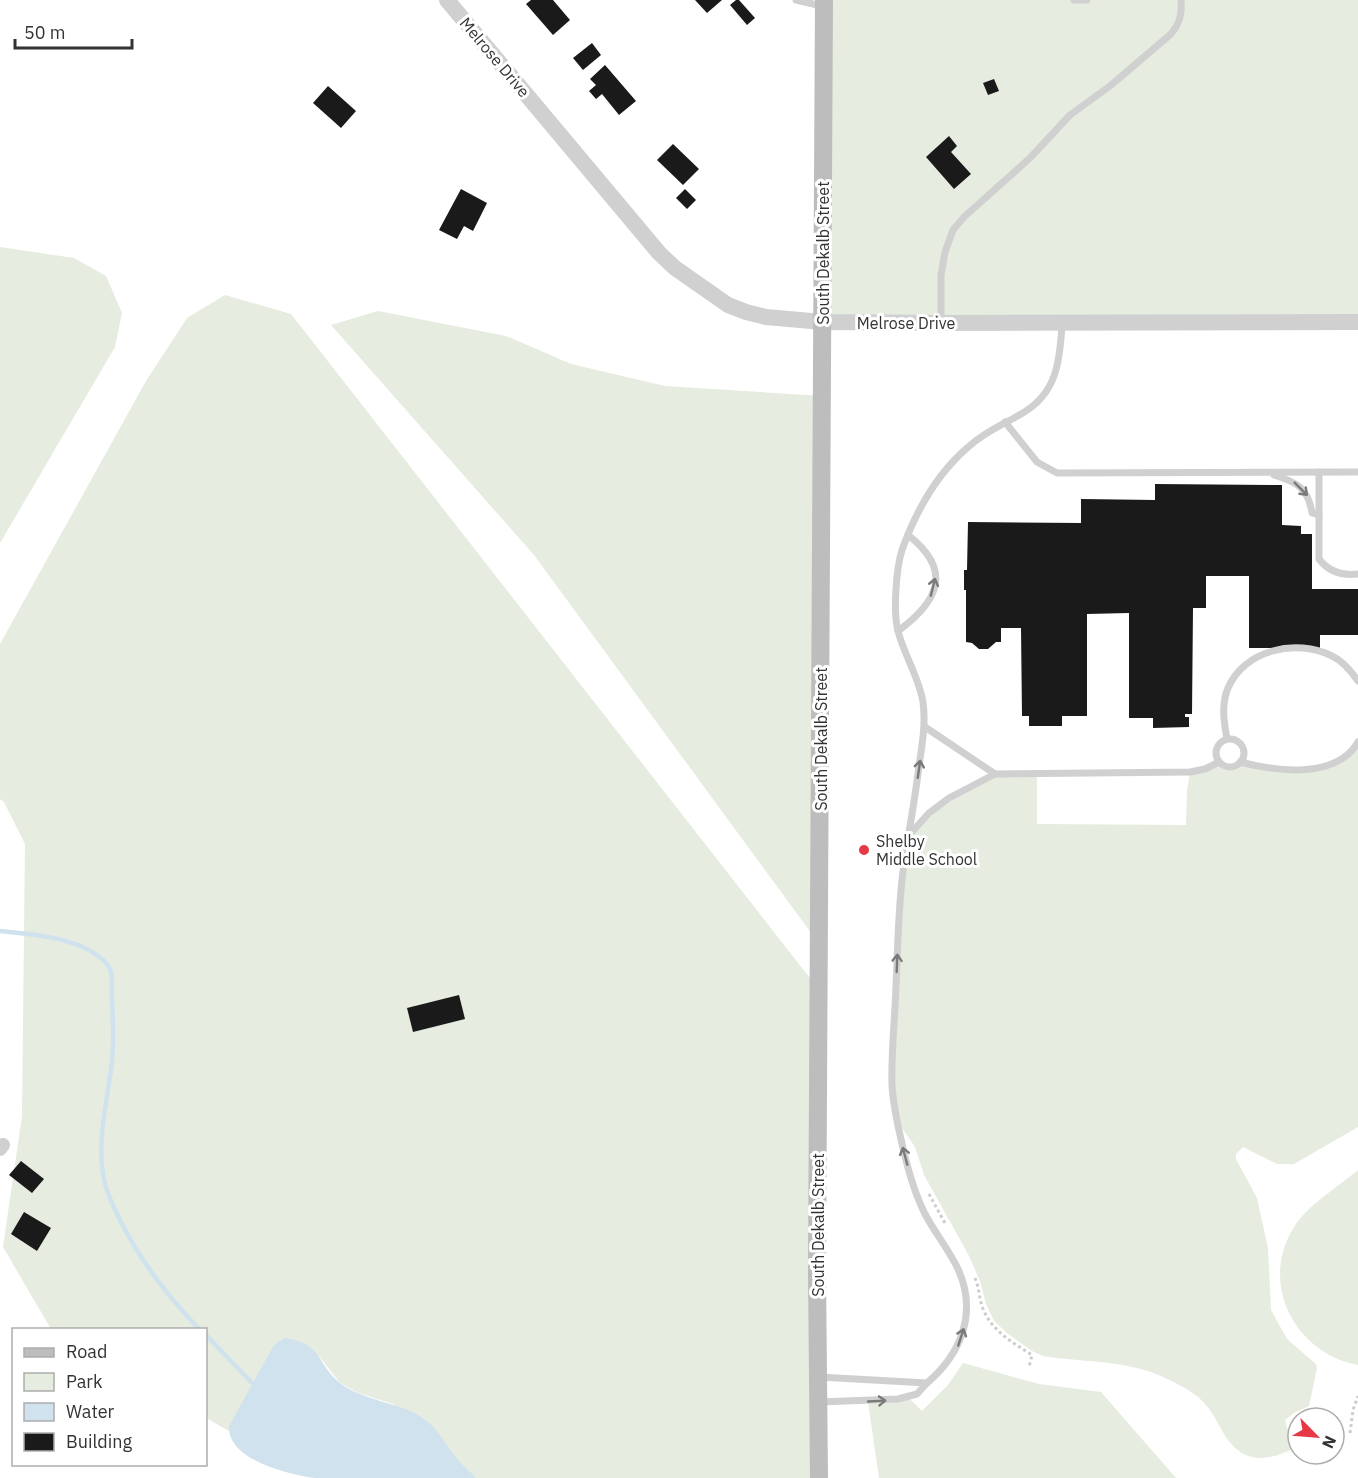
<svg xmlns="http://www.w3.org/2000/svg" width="1358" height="1478" font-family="'IBM Plex Sans',sans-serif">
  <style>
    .green { fill: #e6ecdf }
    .water { fill: #cfe2ee }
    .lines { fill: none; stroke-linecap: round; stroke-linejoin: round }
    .stream { stroke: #cfe2ee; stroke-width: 4.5 }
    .building { fill: #1a1a1a }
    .path { stroke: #cdcdcd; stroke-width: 3; stroke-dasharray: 3 3; stroke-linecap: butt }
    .service { stroke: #d0d0d0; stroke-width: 7 }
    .minor { stroke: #d0d0d0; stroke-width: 14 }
    .tertiary { stroke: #d0d0d0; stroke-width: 16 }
    .secondary { stroke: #bdbdbd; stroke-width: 18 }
    .oneway { stroke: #7a7a7a }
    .poi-dot { fill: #e63946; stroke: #fff; stroke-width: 2 }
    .labels { text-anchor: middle; stroke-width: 6; stroke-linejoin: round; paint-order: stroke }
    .street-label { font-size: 16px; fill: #333; stroke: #fff }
    .poi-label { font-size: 16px; fill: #333; stroke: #fff; text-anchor: start }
  </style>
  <rect width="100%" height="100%" fill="#fff"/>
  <g class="green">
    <polygon points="824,0 1358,0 1358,322 823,322"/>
    <polygon points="0,247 74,258 106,276 122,313 115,347 0,543"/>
    <polygon points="225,295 291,314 820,991 819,1478 467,1478 470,1472 393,1404 358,1393 339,1382 319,1356 229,1426 229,1431 206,1418 206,1330 51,1329 3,1247 22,1116 25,844 4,802 0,799 0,644 146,381 187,318"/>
    <polygon points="378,311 506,336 571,364 665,386 823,396 820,945 534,555 331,325"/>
    <path d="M 1358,742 L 1358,1127 L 1294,1164 L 1277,1164 L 1243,1147 L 1236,1154 L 1236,1159 L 1257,1198 L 1268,1248 L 1271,1310 L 1287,1339 L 1316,1364 L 1317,1368 L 1309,1406 L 1294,1413 L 1285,1420 L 1293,1449 C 1269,1460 1247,1465 1228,1440 C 1220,1429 1215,1415 1206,1405 C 1195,1391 1172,1381 1156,1374 C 1121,1360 1080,1362 1043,1356 L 1032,1351 L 1008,1334 L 994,1321 L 986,1304 L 980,1281 L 968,1254 L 924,1175 L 915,1147 L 896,1119 L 892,1085 L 899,918 L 910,834 L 929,813 L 995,774 L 1037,774 L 1037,824 L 1186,825 L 1187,791 L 1190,772 L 1219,762 L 1230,767 L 1240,762 L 1299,771 L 1343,757 Z"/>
    <path d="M 1358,1170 L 1358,1365 C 1294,1353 1257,1281 1296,1224 C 1311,1203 1338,1187 1358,1170 Z"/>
    <polygon points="963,1363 1039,1384 1101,1392 1176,1478 879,1478 868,1402 908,1397 922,1411 948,1385"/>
  </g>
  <path class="water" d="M 285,1338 C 323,1343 317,1365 340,1383 C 366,1403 403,1401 428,1422 C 440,1432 447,1447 457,1459 C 463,1465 470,1472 476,1478 L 314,1478 C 288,1474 227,1460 229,1426 L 274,1345 Z"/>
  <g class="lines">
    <g class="stream">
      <path d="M 0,931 C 34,935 82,937 106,963 C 115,973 111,986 112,998 C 113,1019 114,1040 112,1061 C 108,1099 97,1136 103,1174 C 106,1192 114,1208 122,1224 C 144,1266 168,1296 200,1330"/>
      <polyline points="206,1335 252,1383"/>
    </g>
  </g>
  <g class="building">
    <polygon points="531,0 553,0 570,20 553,35 526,4"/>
    <polygon points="695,0 722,0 707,13"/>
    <polygon points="736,0 739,0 755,18 747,25 730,5"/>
    <polygon points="592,43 601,55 583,70 573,58"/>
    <polygon points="605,65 636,101 619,115 602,94 596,99 589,91 596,85 590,79"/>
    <polygon points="994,79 999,91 988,95 983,83"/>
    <polygon points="328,86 356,111 341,128 313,103"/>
    <polygon points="949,136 957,146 951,152 971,174 954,189 926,157"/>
    <polygon points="673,144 699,169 683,185 657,160"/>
    <polygon points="461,189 487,203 473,231 464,226 457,239 439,230"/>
    <polygon points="685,189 696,200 687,209 676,198"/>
    <polygon points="1155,484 1282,485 1282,525 1301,526 1301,534 1312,534 1312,589 1358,589 1358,635 1320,635 1320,648 1249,648 1249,576 1206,576 1206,608 1193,608 1192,714 1185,714 1185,717 1189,717 1189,727 1153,728 1153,718 1129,718 1129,613 1087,614 1087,716 1062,716 1062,726 1029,726 1029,716 1022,716 1021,628 1001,628 1001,642 996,642 988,649 979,649 972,643 966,642 966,590 964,590 964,570 967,570 968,522 1081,523 1081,499 1155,500"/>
    <polygon points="459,995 465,1019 413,1032 407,1008"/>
    <polygon points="21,1161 44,1179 32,1193 9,1175"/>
    <polygon points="24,1212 51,1228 37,1251 11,1234"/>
  </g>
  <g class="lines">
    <g class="path">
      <polyline points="929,1194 946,1225"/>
      <path d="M 975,1278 C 979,1287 979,1297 982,1306 C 990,1330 1012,1342 1032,1355 L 1029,1367"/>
      <polyline points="1350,1433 1353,1410 1358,1396"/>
    </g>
    <g class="service">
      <polyline points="796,0 822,6"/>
      <polyline points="1074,0 1087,0"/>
      <path d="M 941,323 L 941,275 L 945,252 L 953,230 L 964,217 L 1030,158 L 1070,115 L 1110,86 L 1171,34 C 1180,23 1182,14 1181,0"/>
      <polyline points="1005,422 1037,462 1057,473 1358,472"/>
      <path d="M 1319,472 L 1319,559 C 1329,572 1342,576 1358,574"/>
      <path d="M 1274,475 C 1296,482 1308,487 1312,513 L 1319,515"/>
      <path d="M 898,631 C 939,601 953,570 908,535"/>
      <polyline points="925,727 995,774"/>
      <path d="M 1227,739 C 1224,723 1221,704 1228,688 C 1244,650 1296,638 1332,656 C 1343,661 1351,671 1358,681"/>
      <circle cx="1230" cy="753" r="14"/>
      <path d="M 1240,762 C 1275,771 1336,780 1358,742"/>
      <polyline points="910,834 929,813 949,798 995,774 1190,772 1205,769 1219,762"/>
      <polyline points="819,1377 927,1383 917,1394 898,1399 819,1402"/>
      <path d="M 927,1383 C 961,1354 978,1313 958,1269 C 949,1250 935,1233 925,1214 C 915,1194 908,1170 903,1148 C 898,1127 893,1106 892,1085 C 891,1052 895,1019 896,986 C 898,945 898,904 904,864 C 909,831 915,799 919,766 C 922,745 926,724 923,702 C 919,677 904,655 898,631 C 893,612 896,569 902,550 C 916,511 936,475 967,448 C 983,433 1002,425 1021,414 C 1057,394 1060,361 1062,324"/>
    </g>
    <polyline class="minor" points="0,1149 3,1145"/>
    <polyline class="tertiary" points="447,0 659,253 675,268 728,305 746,312 766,317 823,322 941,323 1358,322"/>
    <polyline class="secondary" points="819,1478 817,1273 824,0"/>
  </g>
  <defs><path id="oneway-shaft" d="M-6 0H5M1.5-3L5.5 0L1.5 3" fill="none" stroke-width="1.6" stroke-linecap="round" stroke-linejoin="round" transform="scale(1.5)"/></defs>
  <g class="oneway">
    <use href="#oneway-shaft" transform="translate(1301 489) rotate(45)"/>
    <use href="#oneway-shaft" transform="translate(933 587) rotate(-76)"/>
    <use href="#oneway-shaft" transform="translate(919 769) rotate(-82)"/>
    <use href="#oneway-shaft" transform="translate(897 963) rotate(-88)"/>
    <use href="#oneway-shaft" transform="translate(905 1156) rotate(-105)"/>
    <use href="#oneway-shaft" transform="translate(961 1337) rotate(-72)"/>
    <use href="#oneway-shaft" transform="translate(877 1401) rotate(-3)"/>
  </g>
  <circle class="poi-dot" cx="864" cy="850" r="6"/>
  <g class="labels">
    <g class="street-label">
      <text transform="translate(495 57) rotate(50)" y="6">Melrose Drive</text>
      <text transform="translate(823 253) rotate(-90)" y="6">South Dekalb Street</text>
      <text x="906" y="329">Melrose Drive</text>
      <text transform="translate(821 739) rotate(-90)" y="6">South Dekalb Street</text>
      <text transform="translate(818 1225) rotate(-90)" y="6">South Dekalb Street</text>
    </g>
    <g class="poi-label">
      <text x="876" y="847">Shelby<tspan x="876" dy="18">Middle School</tspan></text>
    </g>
  </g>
  <rect x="12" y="1328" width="195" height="138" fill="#ffffff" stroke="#adadad" stroke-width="1.5"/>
  <rect x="24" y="1348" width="30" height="9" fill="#bdbdbd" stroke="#adadad" stroke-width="1.5"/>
  <text x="66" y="1358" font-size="18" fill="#333333">Road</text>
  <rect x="24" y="1373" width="30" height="18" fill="#e6ecdf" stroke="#adadad" stroke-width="1.5"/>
  <text x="66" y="1388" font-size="18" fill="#333333">Park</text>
  <rect x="24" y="1403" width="30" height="18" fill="#cfe2ee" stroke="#adadad" stroke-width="1.5"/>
  <text x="66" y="1418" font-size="18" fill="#333333">Water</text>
  <rect x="24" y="1433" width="30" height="18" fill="#1a1a1a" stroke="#adadad" stroke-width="1.5"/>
  <text x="66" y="1448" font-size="18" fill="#333333">Building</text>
  <g transform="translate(1316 1436) rotate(115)"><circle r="28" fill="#ffffff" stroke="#adadad" stroke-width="1.5"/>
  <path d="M0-4.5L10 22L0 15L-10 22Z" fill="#e63946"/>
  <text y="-9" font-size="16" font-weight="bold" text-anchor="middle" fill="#333333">N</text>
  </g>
  <path d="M15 39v9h117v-9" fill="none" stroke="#333333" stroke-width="3"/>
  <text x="24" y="39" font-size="18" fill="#333333" stroke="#ffffff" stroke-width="4.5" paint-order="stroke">50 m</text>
</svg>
